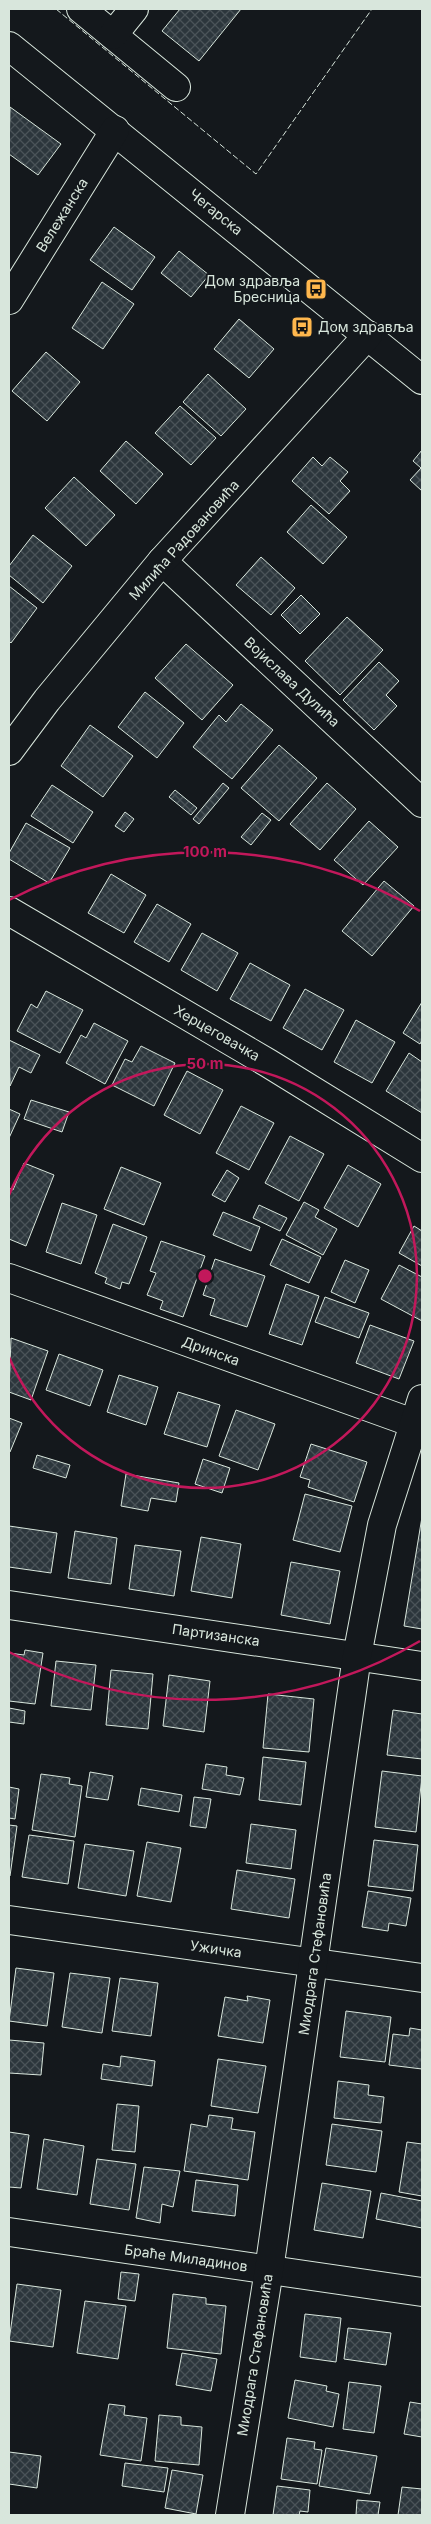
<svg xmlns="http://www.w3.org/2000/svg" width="431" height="2524" font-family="Inter,sans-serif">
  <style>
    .building { fill: url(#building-cross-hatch); stroke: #d8e6dc }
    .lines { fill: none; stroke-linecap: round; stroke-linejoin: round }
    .minor-casing { stroke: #d8e6dc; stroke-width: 30 }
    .minor { stroke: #14181c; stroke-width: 28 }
    .fence { stroke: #d8e6dc; stroke-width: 1; stroke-dasharray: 6 2.5; stroke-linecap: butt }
    .ring { fill: none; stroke: #c2185b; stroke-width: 2.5 }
    .labels { text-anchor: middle; stroke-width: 4; stroke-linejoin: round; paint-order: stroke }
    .street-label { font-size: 14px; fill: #d8e6dc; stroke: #14181c }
    .poi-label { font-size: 14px; fill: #d8e6dc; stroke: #14181c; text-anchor: end }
    .centre { fill: #c2185b; stroke: #14181c; stroke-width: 2.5 }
    .ring-label { font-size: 15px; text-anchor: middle; font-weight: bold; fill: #c2185b; stroke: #14181c; stroke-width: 4; stroke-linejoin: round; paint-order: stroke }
  </style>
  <defs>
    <pattern id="building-cross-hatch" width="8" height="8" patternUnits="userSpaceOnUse" patternTransform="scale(1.25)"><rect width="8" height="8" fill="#2c363c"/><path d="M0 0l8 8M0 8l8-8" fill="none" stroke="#4a5358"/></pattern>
  </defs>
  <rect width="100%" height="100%" fill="#14181c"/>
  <g class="building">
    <polygon points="180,9 241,9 199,61 162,31"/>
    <polygon points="10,107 61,144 38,175 9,154"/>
    <polygon points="114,227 155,257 132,290 90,260"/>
    <polygon points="179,251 209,275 191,297 161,273"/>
    <polygon points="102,282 134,304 103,349 72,328"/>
    <polygon points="239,319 274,349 249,378 214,349"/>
    <polygon points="46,352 80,382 47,421 12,391"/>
    <polygon points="208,374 246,409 221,436 183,402"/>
    <polygon points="180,406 216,438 191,465 155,433"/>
    <polygon points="126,441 163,474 136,504 100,471"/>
    <polygon points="422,450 422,491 410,480 421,468 413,461"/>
    <polygon points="313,457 322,466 330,457 348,472 340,481 350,491 329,514 292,481"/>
    <polygon points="74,477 115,515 86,546 45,508"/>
    <polygon points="311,505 347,537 323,564 287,532"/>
    <polygon points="33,535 72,566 43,603 9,575 9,566"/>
    <polygon points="261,557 295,588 271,615 236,585"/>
    <polygon points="9,586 37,608 11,643 9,641"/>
    <polygon points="301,595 320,614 300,634 281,615"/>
    <polygon points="347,617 383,650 340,695 305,661"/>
    <polygon points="186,644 233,685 202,720 155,678"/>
    <polygon points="379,662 399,681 386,695 397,706 374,730 343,700"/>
    <polygon points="145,692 184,723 157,758 118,727"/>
    <polygon points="241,704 273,730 232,779 193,747 219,715 226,722"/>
    <polygon points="90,725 133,756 103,797 61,766"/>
    <polygon points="279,745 317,778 279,821 241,788"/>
    <polygon points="223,783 229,788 199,824 193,819"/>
    <polygon points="327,783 356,809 320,850 290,824"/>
    <polygon points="52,785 93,812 73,843 31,816"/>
    <polygon points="175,790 197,808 191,815 169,797"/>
    <polygon points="125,812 134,819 124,832 115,826"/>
    <polygon points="262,813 271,820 251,845 241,837"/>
    <polygon points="369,821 398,847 363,885 334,860"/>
    <polygon points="26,823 70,848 49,883 9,859 9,853"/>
    <polygon points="111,874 146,895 124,933 88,913"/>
    <polygon points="384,881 414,906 372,956 342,931"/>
    <polygon points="157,904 191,924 169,962 134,942"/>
    <polygon points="202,933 238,953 217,991 181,970"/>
    <polygon points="250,963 290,985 271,1021 230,999"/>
    <polygon points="305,989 344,1010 322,1050 283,1028"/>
    <polygon points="46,991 83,1010 60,1053 17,1031 31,1004 37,1008"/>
    <polygon points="422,1002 422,1040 420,1044 403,1033"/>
    <polygon points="356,1020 395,1042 372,1083 334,1062"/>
    <polygon points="94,1023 128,1041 105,1084 66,1063 81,1035 86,1038"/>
    <polygon points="9,1040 40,1055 31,1073 19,1067 10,1086"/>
    <polygon points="141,1046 175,1063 154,1106 112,1085 125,1059 132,1062"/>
    <polygon points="409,1053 422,1062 422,1113 386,1091"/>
    <polygon points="187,1071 223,1090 200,1134 164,1115"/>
    <polygon points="31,1100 69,1112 62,1132 24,1119"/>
    <polygon points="241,1106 274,1123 249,1170 216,1153"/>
    <polygon points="9,1109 20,1114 9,1138"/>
    <polygon points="290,1136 324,1154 299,1201 265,1183"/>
    <polygon points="24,1163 54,1175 26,1246 9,1239 9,1188 13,1190"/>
    <polygon points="348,1165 381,1184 358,1227 324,1208"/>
    <polygon points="121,1167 161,1183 144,1225 104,1209"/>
    <polygon points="227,1170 239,1178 225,1202 212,1195"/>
    <polygon points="304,1202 319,1210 315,1217 337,1229 323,1255 286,1235"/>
    <polygon points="62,1203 97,1215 81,1264 46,1252"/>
    <polygon points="259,1205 287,1218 280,1231 253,1218"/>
    <polygon points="223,1212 260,1227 251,1251 213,1235"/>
    <polygon points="113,1224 147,1237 129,1284 122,1282 120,1289 105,1283 107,1278 95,1273"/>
    <polygon points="414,1226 422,1231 422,1266 399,1253"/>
    <polygon points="282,1239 321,1257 309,1283 270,1265"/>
    <polygon points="161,1241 205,1256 183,1317 160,1309 163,1301 147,1295 156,1273 150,1271"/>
    <polygon points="215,1259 265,1276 247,1327 210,1315 215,1299 203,1295"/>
    <polygon points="345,1260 369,1270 355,1303 331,1292"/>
    <polygon points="399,1265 422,1277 422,1321 381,1299"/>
    <polygon points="286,1284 319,1296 302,1345 269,1334"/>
    <polygon points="325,1297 369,1313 359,1338 315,1322"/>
    <polygon points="370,1325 414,1341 399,1379 356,1363"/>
    <polygon points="11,1338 48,1351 31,1400 9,1392"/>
    <polygon points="59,1354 103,1370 90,1406 46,1390"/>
    <polygon points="119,1375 158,1387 146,1425 107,1412"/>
    <polygon points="178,1392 220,1405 207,1447 164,1434"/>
    <polygon points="236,1410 275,1424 258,1470 219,1456"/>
    <polygon points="9,1418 22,1423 10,1452 9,1452"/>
    <polygon points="311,1444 367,1462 354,1502 308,1487 310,1480 300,1477"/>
    <polygon points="37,1455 70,1465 66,1478 33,1468"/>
    <polygon points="203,1459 230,1468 222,1493 195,1484"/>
    <polygon points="126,1474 179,1483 176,1502 151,1498 148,1511 121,1506"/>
    <polygon points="305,1494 352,1506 340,1552 293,1540"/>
    <polygon points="422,1517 422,1629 404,1626"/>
    <polygon points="9,1526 57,1533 51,1573 9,1567"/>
    <polygon points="75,1531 117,1538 111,1584 68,1578"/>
    <polygon points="201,1537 241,1544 232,1598 191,1591"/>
    <polygon points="135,1545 181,1551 174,1596 129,1589"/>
    <polygon points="291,1562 340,1571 330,1624 281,1615"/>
    <polygon points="25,1650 43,1653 35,1704 9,1701 9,1653 24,1655"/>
    <polygon points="56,1661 96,1665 91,1710 51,1706"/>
    <polygon points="111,1670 153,1674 148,1729 106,1725"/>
    <polygon points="169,1675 210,1681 204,1732 163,1726"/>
    <polygon points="268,1694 314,1699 309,1752 263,1748"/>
    <polygon points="9,1708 25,1711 24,1724 9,1722"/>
    <polygon points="393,1710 422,1714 422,1759 387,1755"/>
    <polygon points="263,1757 306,1762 301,1805 259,1800"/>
    <polygon points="206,1764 227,1767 226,1775 244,1778 240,1795 202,1789"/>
    <polygon points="382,1771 422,1776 416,1832 375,1827"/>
    <polygon points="90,1772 113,1776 108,1800 86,1797"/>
    <polygon points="41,1774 70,1778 69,1784 82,1786 75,1837 32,1830"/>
    <polygon points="9,1787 19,1789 15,1819 9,1818"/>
    <polygon points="141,1788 182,1795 179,1812 138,1805"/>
    <polygon points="194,1797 211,1799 206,1828 190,1826"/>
    <polygon points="251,1824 296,1830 291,1869 246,1863"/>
    <polygon points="9,1825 17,1826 10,1876 9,1876"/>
    <polygon points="29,1835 74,1841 68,1884 22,1877"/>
    <polygon points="374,1840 418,1845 413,1891 368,1886"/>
    <polygon points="147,1842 181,1848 171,1902 137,1896"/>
    <polygon points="85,1844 134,1851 126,1896 78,1888"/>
    <polygon points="237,1870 295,1879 289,1918 231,1909"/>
    <polygon points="368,1891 411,1898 406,1926 389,1923 388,1931 362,1927"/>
    <polygon points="16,1968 54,1973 47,2026 9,2021"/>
    <polygon points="70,1973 110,1978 102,2033 62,2027"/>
    <polygon points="120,1978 158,1983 151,2036 112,2031"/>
    <polygon points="247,1996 270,2000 263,2043 218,2036 225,1997 248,2001"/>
    <polygon points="346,2011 391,2017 385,2062 340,2057"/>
    <polygon points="410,2028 422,2030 422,2069 389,2065 393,2034 409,2036"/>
    <polygon points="9,2040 44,2043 41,2075 9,2073"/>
    <polygon points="121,2056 155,2061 152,2086 101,2079 103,2064 120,2067"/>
    <polygon points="218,2059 266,2066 258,2113 211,2106"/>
    <polygon points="338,2081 369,2085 368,2095 384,2097 381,2123 334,2118"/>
    <polygon points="117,2104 139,2106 135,2152 112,2150"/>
    <polygon points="209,2115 233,2118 231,2129 255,2132 248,2180 184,2171 191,2124 207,2127"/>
    <polygon points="332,2124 382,2131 376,2172 326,2165"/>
    <polygon points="9,2132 29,2135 21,2188 9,2187"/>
    <polygon points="44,2139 84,2146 77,2195 37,2189"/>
    <polygon points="407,2142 422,2144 422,2196 399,2192"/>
    <polygon points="97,2159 136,2164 129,2210 90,2204"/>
    <polygon points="144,2167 180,2171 173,2207 162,2204 160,2223 136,2218"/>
    <polygon points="196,2180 238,2185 235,2216 192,2211"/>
    <polygon points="322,2183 371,2191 363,2238 314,2230"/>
    <polygon points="381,2193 422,2201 422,2228 376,2219"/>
    <polygon points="121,2272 139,2274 135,2301 118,2299"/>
    <polygon points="17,2284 61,2290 53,2347 9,2341"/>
    <polygon points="173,2294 206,2298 206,2304 226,2306 221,2354 167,2348"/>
    <polygon points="85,2301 126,2306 118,2359 77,2353"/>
    <polygon points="305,2314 341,2318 336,2362 300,2357"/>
    <polygon points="348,2328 391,2333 386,2365 344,2359"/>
    <polygon points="182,2353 217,2359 211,2391 176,2385"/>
    <polygon points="295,2380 327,2386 326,2391 339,2394 333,2427 288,2418"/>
    <polygon points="349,2382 381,2386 374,2433 343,2429"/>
    <polygon points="410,2402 422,2404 422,2437 404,2434"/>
    <polygon points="109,2404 125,2406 124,2415 147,2418 141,2461 100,2455"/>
    <polygon points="159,2415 181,2417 181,2425 202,2427 199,2465 155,2461"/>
    <polygon points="287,2438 315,2442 314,2449 322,2450 317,2484 281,2479"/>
    <polygon points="326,2448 377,2456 370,2494 319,2486"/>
    <polygon points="9,2452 41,2456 37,2488 9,2484"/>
    <polygon points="125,2463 168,2468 164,2492 122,2486"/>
    <polygon points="172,2470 203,2475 196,2514 165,2508"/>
    <polygon points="277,2486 310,2490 308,2512 300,2511 299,2515 273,2515"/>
    <polygon points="402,2487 422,2489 422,2515 398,2515"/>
    <polygon points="357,2500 380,2502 378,2515 356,2515"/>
  </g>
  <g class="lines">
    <g class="minor-casing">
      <g id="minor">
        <polyline points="81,9 176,87"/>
        <polyline points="113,35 134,9"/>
        <polyline points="9,46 422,380"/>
        <polyline points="9,300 115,130"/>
        <polyline points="162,561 422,803"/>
        <polyline points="9,751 47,700 162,561 368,335"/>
        <polyline points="9,911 268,1063 422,1158"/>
        <polyline points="9,1278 413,1423"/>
        <polyline points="9,1605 422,1666"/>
        <polyline points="9,1920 422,1978"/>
        <polyline points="9,2232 422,2292"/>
        <polyline points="230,2515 269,2270 357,1656 382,1525 422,1399"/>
      </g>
    </g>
    <use href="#minor" class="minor"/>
    <polyline class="fence" points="56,9 256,174 372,9"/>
  </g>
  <g class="ring">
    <path d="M9 1195A212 212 0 1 1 9 1357"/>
    <path d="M420 1641A424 424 0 0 1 9 1652M9 900A424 424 0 0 1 420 911"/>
  </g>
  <defs>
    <g id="bus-square" transform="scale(1.125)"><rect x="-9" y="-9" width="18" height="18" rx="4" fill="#ffb74d" stroke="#14181c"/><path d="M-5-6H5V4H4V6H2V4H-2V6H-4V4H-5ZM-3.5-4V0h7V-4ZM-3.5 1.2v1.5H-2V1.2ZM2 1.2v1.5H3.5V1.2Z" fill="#111"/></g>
  </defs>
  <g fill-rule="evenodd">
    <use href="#bus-square" x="316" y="289"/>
    <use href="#bus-square" x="302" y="327"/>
  </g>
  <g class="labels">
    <g class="street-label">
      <text transform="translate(216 212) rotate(39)" y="5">Чегарска</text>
      <text transform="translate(62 215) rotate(-58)" y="5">Вележанска</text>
      <text transform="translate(184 540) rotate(-48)" y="5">Милића Радовановића</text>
      <text transform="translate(292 682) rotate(43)" y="5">Војислава Дулића</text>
      <text transform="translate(217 1033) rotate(30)" y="5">Херцеговачка</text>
      <text transform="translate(211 1351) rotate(20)" y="5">Дринска</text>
      <text transform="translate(216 1635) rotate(8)" y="5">Партизанска</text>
      <text transform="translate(216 1949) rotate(8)" y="5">Ужичка</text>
      <text transform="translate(315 1954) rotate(-82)" y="5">Миодрага Стефановића</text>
      <text transform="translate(186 2258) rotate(8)" y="5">Браће Миладинов</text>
      <text transform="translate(255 2355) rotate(-81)" y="5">Миодрага Стефановића</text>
    </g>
    <g class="poi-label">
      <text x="300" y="286">Дом здравља<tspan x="300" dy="16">Бресница</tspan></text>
      <text x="318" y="332" text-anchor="start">Дом здравља</text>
    </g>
  </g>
  <circle cx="205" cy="1276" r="8" class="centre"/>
  <g class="ring-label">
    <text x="205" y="857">100 m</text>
    <text x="205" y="1069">50 m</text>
  </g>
  <rect width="431" height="2524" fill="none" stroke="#d8e6dc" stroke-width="20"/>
</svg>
